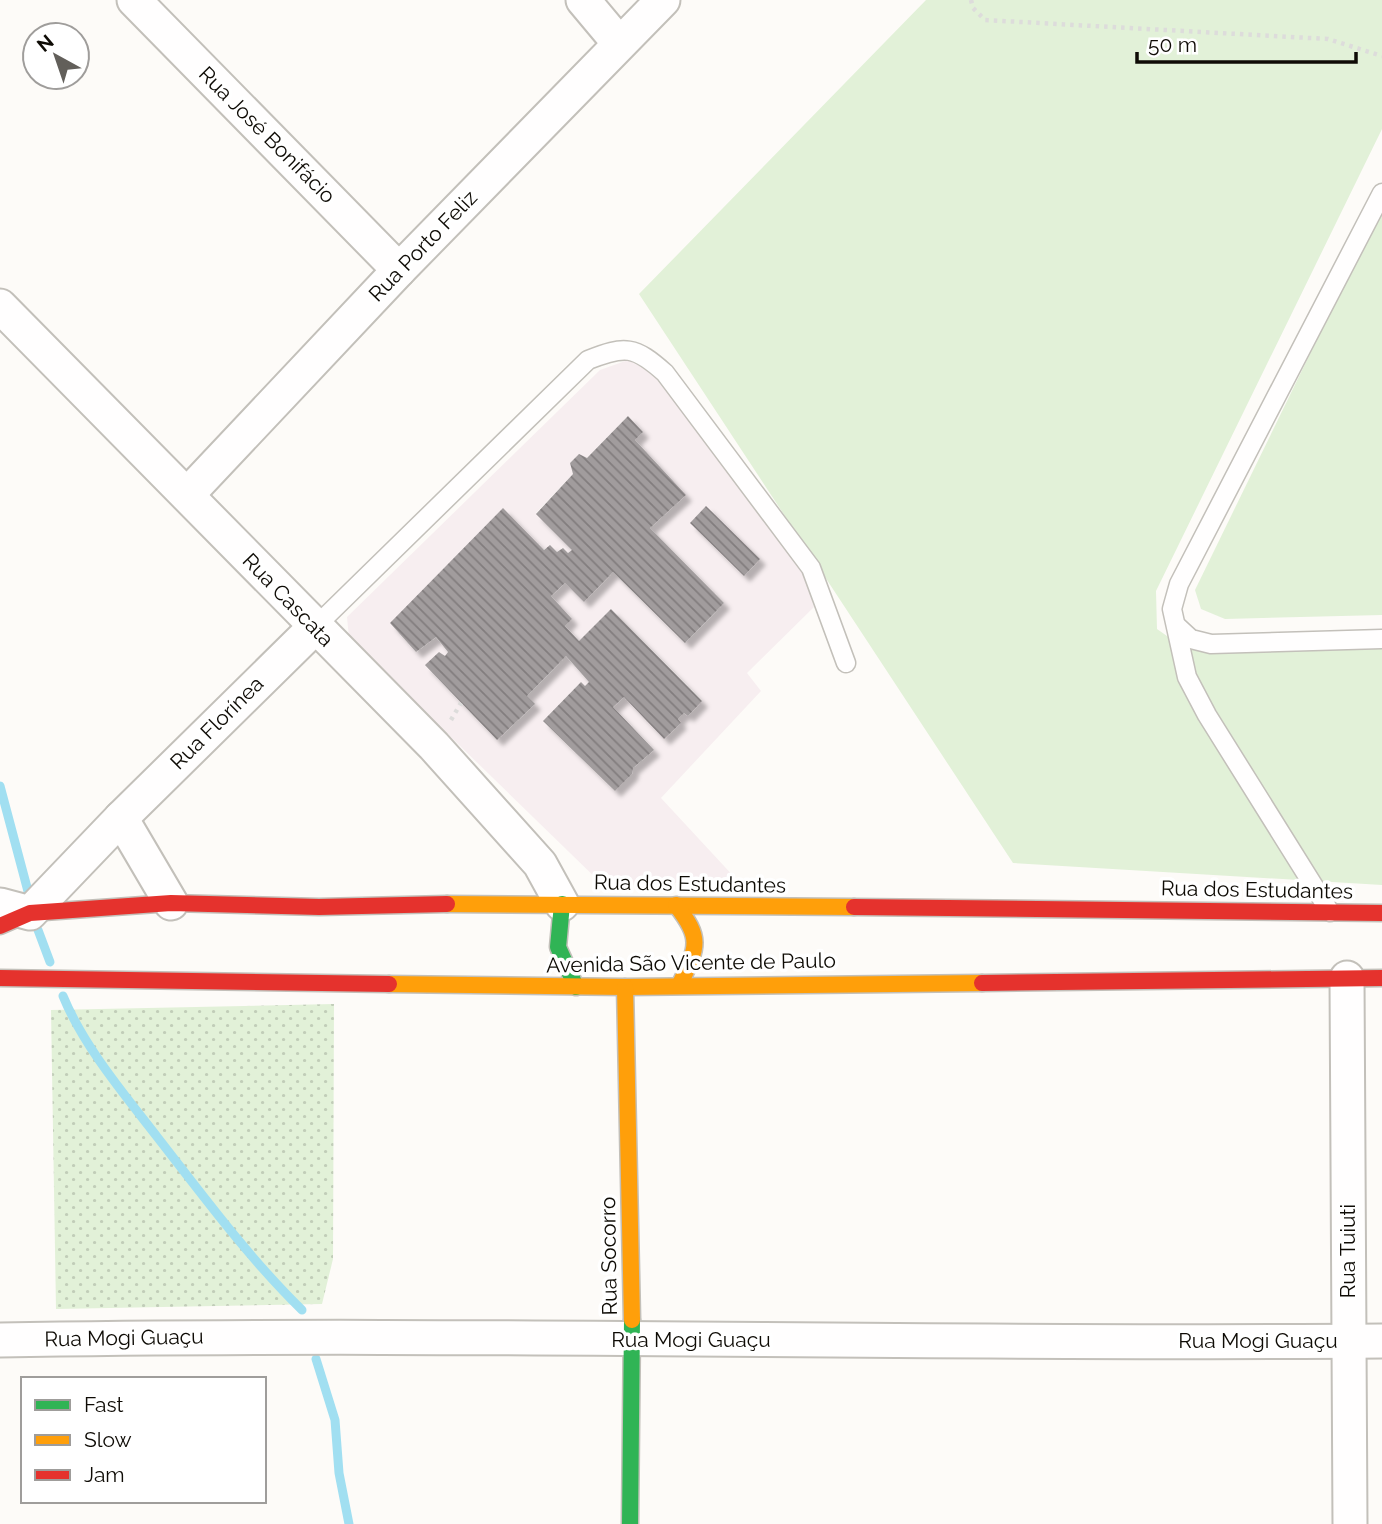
<svg xmlns="http://www.w3.org/2000/svg" width="1382" height="1524" font-family="Raleway,sans-serif">
  <style>
    .medical { fill: #f7eef0; fill-rule: evenodd }
    .grass { fill: #e2f1d8 }
    .park { fill: url(#park-dots) }
    .lines { fill: none; stroke-linecap: round; stroke-linejoin: round }
    .stream { stroke: #a1dff1; stroke-width: 9 }
    .building { fill: url(#building-back-hatch); filter: url(#shadow) }
    .lane-casing { stroke: #c3c0ba; stroke-width: 21 }
    .street-casing { stroke: #c3c0ba; stroke-width: 37 }
    .fast-casing { stroke: #c3c0ba; stroke-width: 19 }
    .slow-casing { stroke: #c3c0ba; stroke-width: 19 }
    .jam-casing { stroke: #c3c0ba; stroke-width: 19 }
    .path { stroke: #dddcdb; stroke-width: 4.5; stroke-dasharray: 3.5 5; stroke-linecap: butt }
    .lane { stroke: #fffefe; stroke-width: 18 }
    .street { stroke: #fffefe; stroke-width: 33 }
    .fast { stroke: #30b455; stroke-width: 16 }
    .slow { stroke: #ff9f0a; stroke-width: 16 }
    .jam { stroke: #e5322d; stroke-width: 16 }
    .labels { text-anchor: middle; stroke-width: 7; stroke-linejoin: round; paint-order: stroke }
    .street-label { font-size: 21px; fill: #0e0b05; stroke: #fff }
  </style>
  <defs>
    <pattern id="park-dots" width="8" height="8" patternUnits="userSpaceOnUse" patternTransform="scale(1.75)"><rect width="8" height="8" fill="#e2f1d8"/><path d="M2 2h.1M6 6h.1" fill="none" stroke="#c1cdb8" stroke-width="1.8" stroke-linecap="round"/></pattern>
    <pattern id="building-back-hatch" width="6" height="6" patternUnits="userSpaceOnUse" patternTransform="scale(1.75)"><rect width="6" height="6" fill="#a19c9d"/><path d="M-1 5l2 2M0 0l6 6M5-1l2 2" fill="none" stroke="#827d7e"/></pattern>
    <filter id="shadow"><feDropShadow dx="6" dy="6" stdDeviation="2" flood-color="#0004"/></filter>
  </defs>
  <rect width="100%" height="100%" fill="#fdfbf8"/>
  <path class="medical" d="M 628,360 L 656,374 L 802,567 L 814,607 L 747,673 L 761,691 L 661,798 L 737,880 L 604,886 L 349,638 L 347,617 L 600,370 ZM 628,416 L 643,432 L 635,440 L 685,495 L 650,528 L 724,603 L 685,643 L 613,572 L 584,601 L 565,583 L 551,596 L 571,619 L 565,626 L 579,641 L 611,609 L 702,700 L 688,716 L 684,713 L 678,719 L 681,723 L 624,697 L 613,707 L 654,750 L 633,768 L 615,791 L 543,721 L 581,682 L 585,686 L 589,682 L 566,656 L 527,696 L 535,704 L 497,740 L 426,666 L 439,652 L 445,656 L 448,652 L 436,637 L 416,652 L 390,623 L 550,546 L 557,552 L 562,548 L 568,553 L 572,550 L 536,513 L 573,474 L 570,463 L 579,455 L 587,458 Z"/>
  <g class="grass">
    <polygon points="926,0 1382,0 1382,129 1156,591 1157,629 1187,650 1382,648 1382,885 1013,863 639,294"/>
    <polygon points="1382,206 1382,615 1225,619 1201,609 1195,590"/>
  </g>
  <polygon class="park" points="334,1004 333,1259 322,1304 56,1309 51,1010"/>
  <g class="lines">
    <g class="stream">
      <polyline points="0,786 29,895"/>
      <polyline points="38,930 50,962"/>
      <path d="M 63,996 C 84,1047 124,1094 158,1138 C 204,1197 248,1257 302,1310"/>
      <polyline points="316,1359 335,1420 339,1473 349,1524"/>
    </g>
  </g>
  <g class="building">
    <polygon points="628,416 643,432 635,440 686,495 650,528 724,603 685,643 613,572 584,602 565,583 551,596 572,619 565,626 579,641 611,609 702,701 688,716 684,713 678,719 681,723 664,739 624,697 613,707 654,750 633,768 632,774 615,791 543,721 581,682 585,686 589,682 566,656 527,696 535,704 497,740 425,665 439,652 445,656 448,652 436,637 416,652 390,623 503,508 544,550 550,545 557,552 563,548 568,553 572,550 536,514 573,474 570,463 579,454 587,458"/>
    <polygon points="706,506 760,559 744,576 690,523"/>
  </g>
  <g class="lines">
    <g class="lane-casing">
      <g id="lane">
        <polyline points="1178,627 1191,639 1211,644 1382,639"/>
        <path d="M 314,628 L 588,360 C 625,345 635,346 665,373 L 811,568 L 846,663"/>
        <polyline points="1330,912 1207,715 1187,677 1172,609 1179,584 1382,193"/>
      </g>
    </g>
    <g class="street-casing">
      <g id="street">
        <polyline points="134,0 399,270"/>
        <polyline points="583,0 619,43"/>
        <polyline points="0,306 434,746 540,864 562,904"/>
        <polyline points="187,495 399,270 663,0"/>
        <polyline points="121,818 171,903"/>
        <polyline points="0,905 30,913 121,818 314,628"/>
        <polyline points="1347,978 1350,1524"/>
        <path d="M 0,1340 C 461,1332 921,1345 1382,1341"/>
      </g>
    </g>
    <g class="fast-casing">
      <g id="fast">
        <polyline points="562,904 558,947 576,987"/>
        <polyline points="630,1524 632,1320"/>
      </g>
    </g>
    <g class="slow-casing">
      <g id="slow">
        <polyline points="447,904 854,907"/>
        <path d="M 676,905 C 702,939 698,946 680,984"/>
        <polyline points="389,984 625,987 982,983"/>
        <polyline points="625,987 632,1320"/>
      </g>
    </g>
    <g class="jam-casing">
      <g id="jam">
        <polyline points="854,907 1382,913"/>
        <polyline points="0,926 30,913 171,903 319,907 447,904"/>
        <polyline points="0,978 389,984"/>
        <polyline points="982,983 1382,978"/>
      </g>
    </g>
    <g class="path">
      <polyline points="971,0 973,8 985,20 1328,39 1382,56"/>
      <polyline points="451,720 461,703"/>
    </g>
    <use href="#lane" class="lane"/>
    <use href="#street" class="street"/>
    <use href="#fast" class="fast"/>
    <use href="#slow" class="slow"/>
    <use href="#jam" class="jam"/>
  </g>
  <g class="labels">
    <g class="street-label">
      <text transform="translate(267 135) rotate(45)" y="7">Rua José Bonifácio</text>
      <text transform="translate(423 246) rotate(-46)" y="7">Rua Porto Feliz</text>
      <text transform="translate(288 600) rotate(46)" y="7">Rua Cascata</text>
      <text transform="translate(217 723) rotate(-45)" y="7">Rua Florínea</text>
      <text transform="translate(690 884) rotate(1)" y="7">Rua dos Estudantes</text>
      <text transform="translate(1257 890) rotate(1)" y="7">Rua dos Estudantes</text>
      <text transform="translate(691 963) rotate(-1)" y="7">Avenida São Vicente de Paulo</text>
      <text transform="translate(1348 1251) rotate(-90)" y="7">Rua Tuiuti</text>
      <text transform="translate(609 1256) rotate(-91)" y="7">Rua Socorro</text>
      <text transform="translate(124 1338) rotate(-1)" y="7">Rua Mogi Guaçu</text>
      <text x="691" y="1347">Rua Mogi Guaçu</text>
      <text x="1258" y="1348">Rua Mogi Guaçu</text>
    </g>
  </g>
  <rect x="21" y="1377" width="245" height="126" fill="#ffffff" stroke="#9f9d9b" stroke-width="2"/>
  <rect x="35" y="1400" width="35" height="10" fill="#30b455" stroke="#9f9d9b" stroke-width="2"/>
  <text x="84" y="1412" font-size="21" fill="#0e0b05">Fast</text>
  <rect x="35" y="1435" width="35" height="10" fill="#ff9f0a" stroke="#9f9d9b" stroke-width="2"/>
  <text x="84" y="1447" font-size="21" fill="#0e0b05">Slow</text>
  <rect x="35" y="1470" width="35" height="10" fill="#e5322d" stroke="#9f9d9b" stroke-width="2"/>
  <text x="84" y="1482" font-size="21" fill="#0e0b05">Jam</text>
  <g transform="translate(56 56) rotate(320)"><circle r="33" fill="#ffffff" stroke="#9f9d9b" stroke-width="2"/>
  <path d="M0-5L12 26L0 18L-12 26Z" fill="#625f5a"/>
  <text y="-10" font-size="19" font-weight="bold" text-anchor="middle" fill="#0e0b05">N</text>
  </g>
  <path d="M1137 52v10h219v-10" fill="none" stroke="#0e0b05" stroke-width="3.5"/>
  <text x="1148" y="52" font-size="21" fill="#0e0b05" stroke="#ffffff" stroke-width="5" paint-order="stroke">50 m</text>
</svg>
